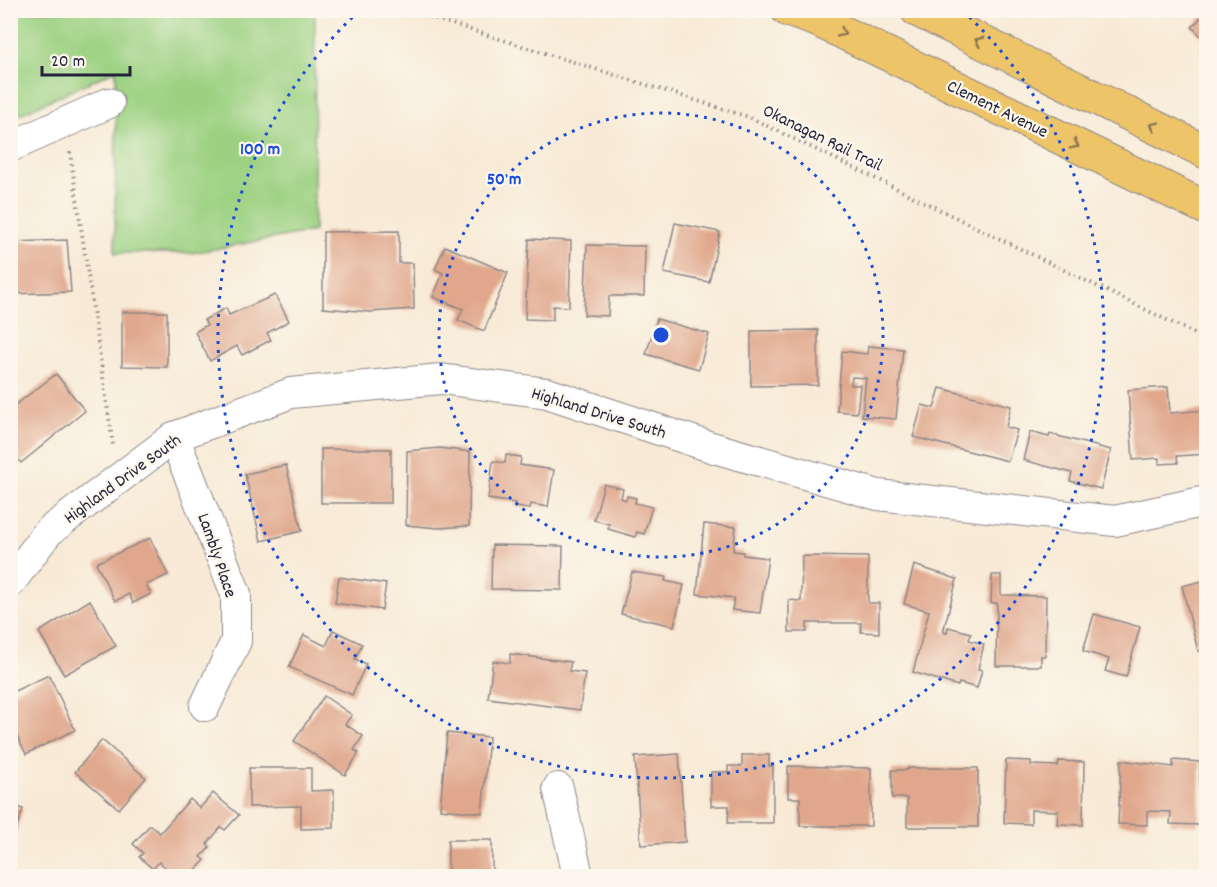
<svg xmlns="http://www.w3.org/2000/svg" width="1217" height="887" font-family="Dekko,sans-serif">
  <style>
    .green { fill: #9cd182; stroke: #5f7a5e; stroke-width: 1.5 }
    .building { fill: #e0a78c }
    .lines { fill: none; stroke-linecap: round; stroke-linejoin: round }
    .minor-casing { stroke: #8d8688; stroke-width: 32 }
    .major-casing { stroke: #8d8688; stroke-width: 35 }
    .path { stroke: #8d8688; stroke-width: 4; stroke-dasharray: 1.5 4.5; stroke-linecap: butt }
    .minor { stroke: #fff; stroke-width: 30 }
    .major { stroke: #eec469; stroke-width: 33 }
    .oneway { stroke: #887352 }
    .ring { fill: none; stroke: #1d4ed8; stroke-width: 3; stroke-dasharray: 3 6 }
    .labels { text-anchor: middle; stroke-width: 4.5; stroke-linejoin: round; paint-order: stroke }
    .street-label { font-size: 18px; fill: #22223b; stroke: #fbf7ec }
    .centre { fill: #1d4ed8; stroke: #fbf7ec; stroke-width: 3 }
    .ring-label { font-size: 18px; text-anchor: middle; font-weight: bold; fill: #1d4ed8; stroke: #fbf7ec; stroke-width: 4.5; stroke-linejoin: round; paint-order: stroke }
  </style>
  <rect width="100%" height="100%" fill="#fbf7ec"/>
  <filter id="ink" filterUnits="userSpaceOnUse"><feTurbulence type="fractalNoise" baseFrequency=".0167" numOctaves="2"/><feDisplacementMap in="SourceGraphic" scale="12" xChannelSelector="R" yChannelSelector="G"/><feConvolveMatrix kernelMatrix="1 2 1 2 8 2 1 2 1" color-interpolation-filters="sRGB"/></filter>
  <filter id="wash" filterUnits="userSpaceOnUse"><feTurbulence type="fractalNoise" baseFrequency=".008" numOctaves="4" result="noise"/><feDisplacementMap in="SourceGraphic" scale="24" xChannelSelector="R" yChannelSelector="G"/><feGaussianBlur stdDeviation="1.35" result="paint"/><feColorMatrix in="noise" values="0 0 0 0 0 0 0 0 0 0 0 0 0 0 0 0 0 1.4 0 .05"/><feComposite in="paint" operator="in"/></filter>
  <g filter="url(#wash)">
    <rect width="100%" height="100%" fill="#f8ead6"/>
    <polygon class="green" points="10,11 315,11 314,231 192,253 115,253 116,70 11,118"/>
    <g id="blocks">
      <g class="building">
        <polygon points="1206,12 1206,41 1192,27"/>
        <polygon points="675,223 720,232 709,282 664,273"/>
        <polygon points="399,231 399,263 413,263 414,309 370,312 323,308 323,232"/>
        <polygon points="529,239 571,241 569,307 553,306 553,320 525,319"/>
        <polygon points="67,240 71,292 11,294 11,242"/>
        <polygon points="587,245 645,246 644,296 609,296 608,316 584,315"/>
        <polygon points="445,246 508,273 484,331 458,320 463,309 433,297 443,273 435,269"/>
        <polygon points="275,295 289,321 267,333 271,340 242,355 237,346 210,361 195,332 207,325 204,320 226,308 229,315"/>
        <polygon points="122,312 167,312 167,367 122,366"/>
        <polygon points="657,319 709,334 699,369 646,354"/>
        <polygon points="818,330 818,385 751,386 751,331"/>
        <polygon points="868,346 903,349 896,419 862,416 866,378 852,377 851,385 860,385 857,413 837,411 842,351 867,354"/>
        <polygon points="56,374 85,411 21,463 10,449 10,409"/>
        <polygon points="1168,387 1170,413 1206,410 1206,454 1177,456 1178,463 1159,464 1159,458 1133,460 1128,390"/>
        <polygon points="940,388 1011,406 1006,427 1017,430 1008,461 913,437 922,405 934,408"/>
        <polygon points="1030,432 1049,437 1050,434 1111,450 1101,489 1070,481 1072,473 1023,460"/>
        <polygon points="440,448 470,452 469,526 438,528 406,525 407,451"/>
        <rect x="321" y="449" width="70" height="54"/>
        <polygon points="506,455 521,457 520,465 554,470 548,507 531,504 530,509 515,507 515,503 488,499 493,461 505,463"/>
        <polygon points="286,465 302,531 261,541 245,474"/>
        <polygon points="604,484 623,489 621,498 626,500 627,496 636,498 635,503 652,507 644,534 637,532 635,537 608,529 609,524 594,520"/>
        <polygon points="704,524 736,527 733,551 743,552 743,555 768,558 760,613 732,610 734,598 697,594"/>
        <polygon points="150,538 168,575 146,585 151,594 133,603 129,594 115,601 96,563"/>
        <polygon points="492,545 563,546 562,590 491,589"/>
        <polygon points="802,556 868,557 868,603 879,603 879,633 861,632 861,623 807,623 807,632 789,632 789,600 801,601"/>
        <polygon points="914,565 957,579 943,632 947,633 948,627 971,633 969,640 984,644 978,669 982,670 977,688 959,683 958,686 913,672 929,611 904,604"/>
        <polygon points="632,572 666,577 665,581 684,585 674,626 621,614"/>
        <polygon points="992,575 1001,575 1001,595 1046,596 1045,656 1041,656 1041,666 996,666 997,603 991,603"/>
        <polygon points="339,577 386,584 382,610 335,603"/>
        <polygon points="1206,580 1206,649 1198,651 1182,586"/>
        <polygon points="90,600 116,646 64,675 39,632"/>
        <polygon points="1094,614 1140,627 1126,677 1105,671 1109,659 1083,651"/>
        <polygon points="333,630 362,644 355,659 366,664 352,695 289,667 304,635 326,646"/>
        <polygon points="510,654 571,662 569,671 585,673 580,710 488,698 493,661 510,663"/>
        <polygon points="49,675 75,730 26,754 17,736 10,740 10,693"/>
        <polygon points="324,696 352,715 345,724 363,736 354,750 359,753 345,775 294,741"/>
        <polygon points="447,733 489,737 482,813 440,809"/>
        <polygon points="102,740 146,778 119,809 75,772"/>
        <polygon points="679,754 685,842 641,845 635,757"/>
        <polygon points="742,755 769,755 769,766 773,766 773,823 728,823 729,806 711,806 711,772 728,772 728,766 742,766"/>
        <polygon points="1006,760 1031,761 1031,765 1058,766 1059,761 1084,762 1083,825 1057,824 1058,811 1031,810 1031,824 1004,823"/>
        <polygon points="1121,760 1173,767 1173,760 1200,762 1199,825 1170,824 1171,812 1147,811 1147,825 1118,824"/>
        <polygon points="788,766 871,768 871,826 800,826 800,798 788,798"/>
        <polygon points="249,768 311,768 311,791 334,790 334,828 301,829 301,806 249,807"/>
        <polygon points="908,768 978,768 978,827 907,827 907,798 892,798 892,770 908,770"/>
        <polygon points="213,793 239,815 225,830 221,827 207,844 210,847 201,857 205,860 190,876 176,876 159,862 153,869 139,857 143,853 133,844 150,825 160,833 190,799 200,808"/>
        <polygon points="10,804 23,809 15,833 10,832"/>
        <rect x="448" y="840" width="44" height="36"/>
      </g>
    </g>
  </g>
  <g filter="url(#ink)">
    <use href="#blocks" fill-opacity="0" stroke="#8d8688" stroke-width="1.5"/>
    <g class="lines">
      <g class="minor-casing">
        <g id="minor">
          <polyline points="10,147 109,103"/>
          <polyline points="174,437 236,594 236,641 205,706"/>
          <polyline points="10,583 48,532 174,437 291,393 441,379 547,393 711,447 878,495 1115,521 1206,501"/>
          <polyline points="558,788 578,876"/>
        </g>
      </g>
      <g class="major-casing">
        <g id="major">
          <polyline points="788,10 817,20 1206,208"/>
          <polyline points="917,10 1206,152"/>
        </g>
      </g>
      <g class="path">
        <polyline points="407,10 749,117 1206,339"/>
        <polyline points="70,152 113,445"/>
      </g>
      <use href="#minor" class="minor"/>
      <use href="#major" class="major"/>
    </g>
    <defs><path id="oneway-chevron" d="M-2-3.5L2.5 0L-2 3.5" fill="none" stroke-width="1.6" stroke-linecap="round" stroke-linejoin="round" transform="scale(1.5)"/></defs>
    <g class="oneway">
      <use href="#oneway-chevron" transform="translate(842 33) rotate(26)"/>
      <use href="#oneway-chevron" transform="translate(979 41) rotate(-154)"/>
      <use href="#oneway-chevron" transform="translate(1154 126) rotate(-154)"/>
      <use href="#oneway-chevron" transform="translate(1075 145) rotate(26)"/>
    </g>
  </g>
  <g class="ring">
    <circle cx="661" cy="335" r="222"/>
    <path d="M963 11A443 443 0 1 1 359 11"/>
  </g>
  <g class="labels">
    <g class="street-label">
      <text transform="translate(998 108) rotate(26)" y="6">Clement Avenue</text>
      <text transform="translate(823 137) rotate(26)" y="6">Okanagan Rail Trail</text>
      <text transform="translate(599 412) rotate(17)" y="6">Highland Drive South</text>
      <text transform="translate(122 478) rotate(-36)" y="6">Highland Drive South</text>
      <text transform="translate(218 555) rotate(71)" y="6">Lambly Place</text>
    </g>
  </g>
  <circle cx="661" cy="335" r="9" class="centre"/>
  <g class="ring-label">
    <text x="260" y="154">100 m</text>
    <text x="504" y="184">50 m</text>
  </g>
  <rect width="1217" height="887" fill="none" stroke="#fbf7ec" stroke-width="36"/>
  <path d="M42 66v9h88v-9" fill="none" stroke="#22223b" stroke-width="3"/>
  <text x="51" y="66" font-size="18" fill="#22223b" stroke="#fbf7ec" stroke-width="4.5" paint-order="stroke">20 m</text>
</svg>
